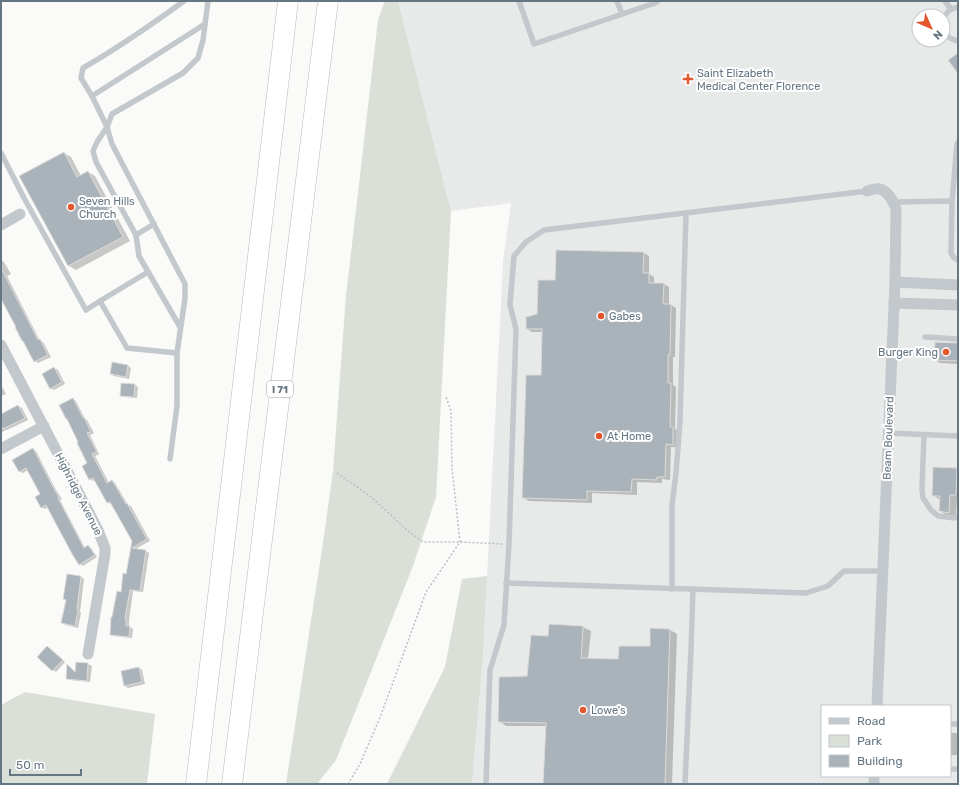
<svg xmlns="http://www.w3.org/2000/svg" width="959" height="785" font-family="Rubik,sans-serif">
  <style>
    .built { fill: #e8e9e9; fill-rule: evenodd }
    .green { fill: #dadfd7 }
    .shadow { fill: #0003 }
    .building { fill: #aab3b9; stroke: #dcdcda }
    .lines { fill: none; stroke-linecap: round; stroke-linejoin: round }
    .motorway-casing { stroke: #b4b9bd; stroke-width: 21 }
    .path { stroke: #bbbfc2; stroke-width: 1.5; stroke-dasharray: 2 2; stroke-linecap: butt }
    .service { stroke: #c3c8cc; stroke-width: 5.5 }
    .minor { stroke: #c3c8cc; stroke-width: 11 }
    .motorway { stroke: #fff; stroke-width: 20 }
    .poi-dot { fill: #e4572e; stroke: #fff; stroke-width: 1.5 }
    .labels { text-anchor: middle; stroke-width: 4; stroke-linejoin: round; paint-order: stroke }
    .shield { fill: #fff; stroke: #939fa8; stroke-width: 1 }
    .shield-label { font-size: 10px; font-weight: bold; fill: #657683 }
    .poi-label { font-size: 11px; fill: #657683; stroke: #fff; text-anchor: start }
    .street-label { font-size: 11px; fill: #657683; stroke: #fff }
  </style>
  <rect width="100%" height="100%" fill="#fafaf8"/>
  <path class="built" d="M 398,1 L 958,1 L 958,784 L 472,784 L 483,657 L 503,262 L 511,203 L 451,211 ZM 919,16 L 943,16 L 943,40 L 919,40 ZM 822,706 L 950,706 L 950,776 L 822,776 Z"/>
  <g class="green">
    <polygon points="385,1 398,1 451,211 436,497 413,566 336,760 317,784 286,784 324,536 333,471 346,296 378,20"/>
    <polygon points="487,576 483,657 472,784 387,784 445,667 462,579"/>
    <polygon points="25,692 155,714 147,784 1,784 1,705"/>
  </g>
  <g class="shadow">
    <polygon points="64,153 71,157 81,176 88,172 95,176 130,241 76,270 69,266"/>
    <polygon points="644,253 649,256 649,274 654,277 654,284 664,284 669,287 669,305 671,305 676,308 675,357 673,357 673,385 676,387 675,429 678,431 678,447 671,447 670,480 662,479 662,483 637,482 637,495 592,493 592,503 529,501 523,498 542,376 543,332 532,332 527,329 538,315 556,281"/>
    <polygon points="1,260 4,262 11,274 7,276 40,341 43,342 51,357 38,363 35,361 1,297"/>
    <polygon points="958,344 958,364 940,363 935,360"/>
    <polygon points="113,363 128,366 131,368 129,379 114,376 111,374"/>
    <polygon points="54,368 58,370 65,384 54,390 51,388"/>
    <polygon points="1,385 6,394 1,396"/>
    <polygon points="135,385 138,387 137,398 124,397 121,395"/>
    <polygon points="73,399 76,401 85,419 87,420 94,433 90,435 99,454 95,456 109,483 112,481 115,483 128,505 131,506 150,541 135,549 145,551 149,553 143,592 133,591 129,621 129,627 133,629 132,638 114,636 111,634 127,575 133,541 112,504 111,504 108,503 95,480 93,481 90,479 89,464"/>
    <polygon points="18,406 22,408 28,420 7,430 6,430 1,433 1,415"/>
    <polygon points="33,450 36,451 56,490 62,499 60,500 85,548 88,546 91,548 97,557 83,566 80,564 49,507 45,509 42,507 41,495 28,470 23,473 19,471"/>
    <polygon points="957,469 958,470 958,498 957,498 956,517 948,516 940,511 940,500 933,495"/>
    <polygon points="67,575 81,577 84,579 80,612 81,613 78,628 66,625 62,623 67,600"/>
    <polygon points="550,625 583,627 591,631 588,659 619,660 651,647 670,630 677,634 672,784 544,784 547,726 506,726 499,721 528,677 549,637"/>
    <polygon points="958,631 958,664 957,663"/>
    <polygon points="47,647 51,649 65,662 56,672 53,670 38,657"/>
    <polygon points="77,663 88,664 92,666 90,682 70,680 67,678 68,666 76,673"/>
    <polygon points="139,668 142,670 145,684 128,688 125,686"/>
    <polygon points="950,733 956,733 958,735 958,755 950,755"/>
  </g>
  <g class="building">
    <polygon points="958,53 958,74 948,60"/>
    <polygon points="64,152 77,177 88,171 123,237 68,266 19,176"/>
    <polygon points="556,250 644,252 643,273 649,273 649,283 664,283 663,304 671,304 670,355 668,355 668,383 671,383 670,427 673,427 673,445 666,444 665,477 657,477 656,480 632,479 631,492 587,491 587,500 522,498 526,375 541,375 542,329 526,329 526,317 537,314 538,280 555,280"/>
    <polygon points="1,268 38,340 40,339 48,355 34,362 23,341 22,341 15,327 16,327 1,299"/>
    <polygon points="935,342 958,343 958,361 934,360"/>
    <polygon points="112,362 128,365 126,377 110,374"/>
    <polygon points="54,367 62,382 50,389 42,374"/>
    <polygon points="121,383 135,384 134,397 120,396"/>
    <polygon points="73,398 83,418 84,417 91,432 87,433 97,452 92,454 107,483 112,480 126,504 127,503 147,539 132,548 146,550 140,591 130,590 125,618 126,618 126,626 130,626 129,637 110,635 111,617 112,617 117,591 121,592 123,573 126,574 132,541 110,502 107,503 93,478 89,480 82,466 87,463 77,443 78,442 67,419 66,419 59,405"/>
    <polygon points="18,405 25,418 3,429 1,425 1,414"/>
    <polygon points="33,448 53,487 59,497 58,498 84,548 88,545 95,555 79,565 72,554 46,505 41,508 35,497 40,494 26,468 19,472 12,460"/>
    <polygon points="933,467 957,468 956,495 950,495 949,513 939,511 940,496 932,496"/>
    <polygon points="67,574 81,576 77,609 78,610 75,626 61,623 66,600 63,599"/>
    <polygon points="549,624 583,626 581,658 618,659 619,646 650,646 650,628 670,629 665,784 543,784 546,723 498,722 499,677 527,676 531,635 548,636"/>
    <polygon points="47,646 63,660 52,671 37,657"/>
    <polygon points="76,662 88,663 87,681 66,679 67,664 75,672"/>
    <polygon points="139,667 142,682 124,686 121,671"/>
  </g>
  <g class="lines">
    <g class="motorway-casing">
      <g id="motorway">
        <polyline points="196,784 288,1"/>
        <polyline points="232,784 328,1"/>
      </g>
    </g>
    <g class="path">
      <polyline points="337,473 370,496 408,531 423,542 460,542 503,544"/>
      <polyline points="348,784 360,764 381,715 426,592 460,542 452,468 451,411 446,397"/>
    </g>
    <g class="service">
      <polyline points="519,1 534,44 655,3 658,1"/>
      <polyline points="617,1 622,14"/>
      <polyline points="945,1 951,9"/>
      <path d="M 943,20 C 945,13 951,8 958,7"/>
      <path d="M 943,28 C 946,36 950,39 958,41"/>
      <path d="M 92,96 L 81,78 L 83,68 C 118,48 151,25 184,1"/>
      <polyline points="958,142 957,144 952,201 951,253 954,258 958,260"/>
      <polyline points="1,153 24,198 86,310 100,301 127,348 177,353"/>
      <polyline points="893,202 952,201"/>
      <polyline points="136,235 154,224"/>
      <polyline points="100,301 148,272"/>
      <polyline points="180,327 139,256 136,235 96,162 93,151 97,142 107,127 112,114 183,73 198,58 203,40 208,1"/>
      <polyline points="925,337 958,339"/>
      <polyline points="888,433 958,436"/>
      <polyline points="924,435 922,488 923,498 931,510 938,516 955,518 958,516"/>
      <polyline points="170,459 177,406 177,353 185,298 185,284 112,144 107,127 92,96 205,24"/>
      <polyline points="506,583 806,593 828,586 844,571 882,571"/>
      <polyline points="672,589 672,506 676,473 680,421 686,213"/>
      <polyline points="950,724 958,724"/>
      <polyline points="950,769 958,769"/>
      <polyline points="486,784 490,670 504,625 509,544 516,329 510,305 514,256 526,242 544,230 867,191"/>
      <polyline points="685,784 691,649 693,589"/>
    </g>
    <g class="minor">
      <path d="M 867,191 C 871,190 876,188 880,189 C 889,192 893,201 896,209 L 895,282 L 877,706"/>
      <polyline points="1,225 20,214"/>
      <polyline points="895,282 958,285"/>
      <polyline points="894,303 958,305"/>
      <polyline points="1,345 98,530 105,548 105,554 88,654"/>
      <polyline points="1,449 44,426"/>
      <polyline points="874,784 874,776"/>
    </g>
    <use href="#motorway" class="motorway"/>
  </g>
  <g class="poi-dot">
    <path d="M686 73h4v4h4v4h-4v4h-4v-4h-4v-4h4z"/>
    <circle cx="71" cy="207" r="4"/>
    <circle cx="601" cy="316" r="4"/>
    <circle cx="946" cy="352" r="4"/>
    <circle cx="599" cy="436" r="4"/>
    <circle cx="583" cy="710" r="4"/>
  </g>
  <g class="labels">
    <rect class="shield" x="267" y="381" width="26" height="16" rx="3"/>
    <g class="shield-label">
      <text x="280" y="393">I 71</text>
    </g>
    <g class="poi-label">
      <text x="697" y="77">Saint Elizabeth<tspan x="697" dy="13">Medical Center Florence</tspan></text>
      <text x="79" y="205">Seven Hills<tspan x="79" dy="13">Church</tspan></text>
      <text x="609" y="320">Gabes</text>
      <text x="938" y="356" text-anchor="end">Burger King</text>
      <text x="607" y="440">At Home</text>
      <text x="591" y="714">Lowe's</text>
    </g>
    <g class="street-label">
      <text transform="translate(888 438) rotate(-88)" y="4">Beam Boulevard</text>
      <text transform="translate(79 494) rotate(63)" y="4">Highridge Avenue</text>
    </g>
  </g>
  <rect width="959" height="785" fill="none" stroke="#657683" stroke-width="4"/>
  <rect x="821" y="705" width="130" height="72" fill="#ffffff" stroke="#c1c8cd"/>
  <rect x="829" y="718" width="20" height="6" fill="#c3c8cc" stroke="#c1c8cd"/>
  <text x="857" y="725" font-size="12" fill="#657683">Road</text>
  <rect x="829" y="735" width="20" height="12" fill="#dadfd7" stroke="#c1c8cd"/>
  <text x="857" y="745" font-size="12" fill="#657683">Park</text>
  <rect x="829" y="755" width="20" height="12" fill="#aab3b9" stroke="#c1c8cd"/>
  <text x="857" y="765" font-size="12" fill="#657683">Building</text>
  <g transform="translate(931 28) rotate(135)"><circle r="19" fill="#ffffff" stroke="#c1c8cd"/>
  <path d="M0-3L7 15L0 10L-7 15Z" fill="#e4572e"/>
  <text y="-6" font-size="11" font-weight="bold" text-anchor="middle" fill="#657683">N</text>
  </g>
  <path d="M10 769v6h71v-6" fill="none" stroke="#657683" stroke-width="2"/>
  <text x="16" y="769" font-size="12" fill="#657683" stroke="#ffffff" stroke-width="3" paint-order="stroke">50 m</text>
</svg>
